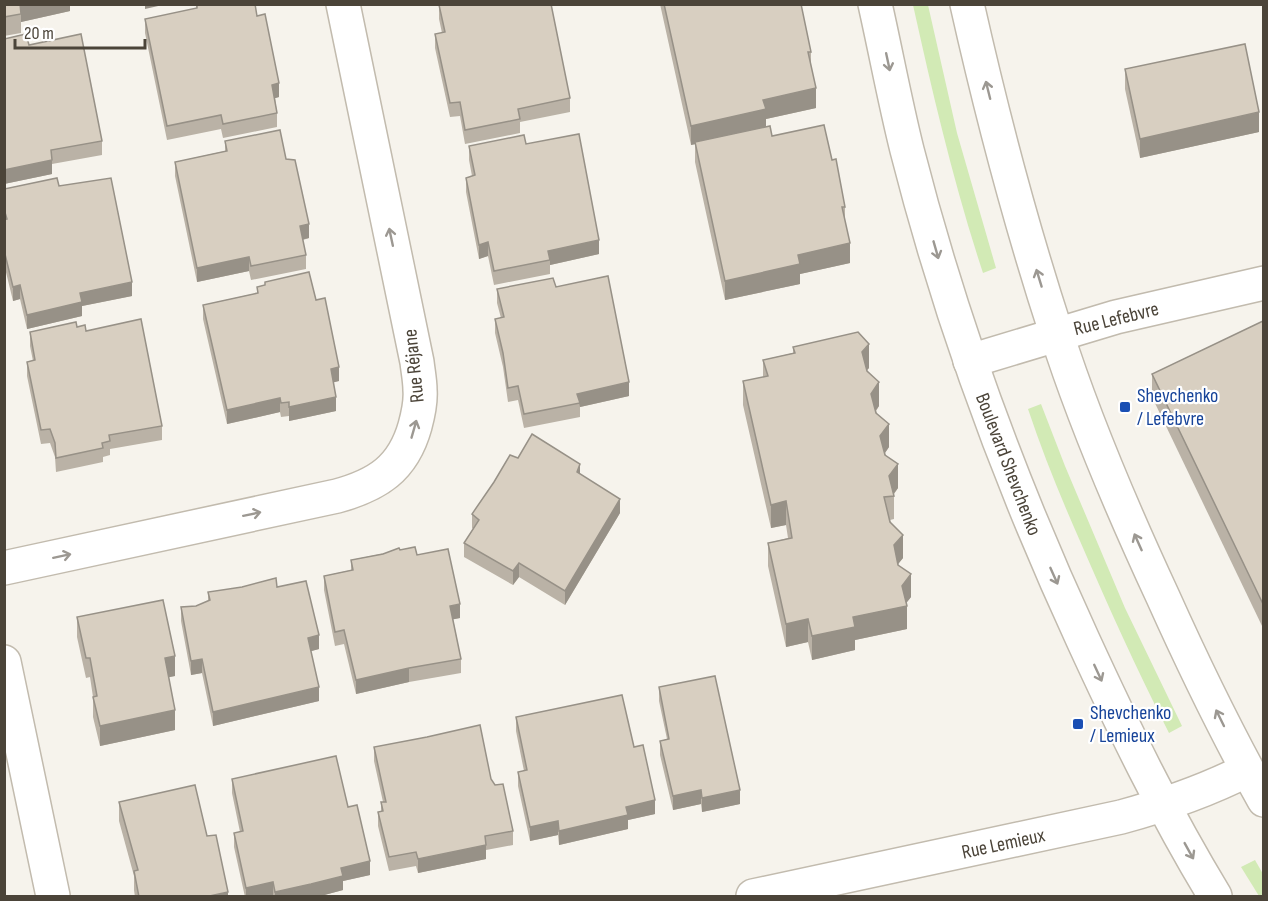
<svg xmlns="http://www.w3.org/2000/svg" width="1268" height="901" font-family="'Sofia Sans Condensed',sans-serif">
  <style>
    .green { fill: #d2eab5 }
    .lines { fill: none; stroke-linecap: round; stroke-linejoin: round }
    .minor-casing { stroke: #c2bbae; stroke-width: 36 }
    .tertiary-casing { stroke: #c2bbae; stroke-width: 36 }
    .minor { stroke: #fff; stroke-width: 33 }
    .tertiary { stroke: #fff; stroke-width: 33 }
    .wall { fill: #bab2a6 }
    .shaded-wall { fill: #979187 }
    .building { fill: #d8cfc1; stroke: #979187; stroke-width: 1.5 }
    .oneway { stroke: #9c9892 }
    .transit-dot { fill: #1a4fb4; stroke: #fff; stroke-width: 2 }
    .labels { text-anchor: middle; stroke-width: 4.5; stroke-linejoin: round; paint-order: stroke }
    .street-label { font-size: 20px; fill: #4b4439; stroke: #fff }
    .transit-label { font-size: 20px; fill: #164399; stroke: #fff; text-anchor: start }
  </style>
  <rect width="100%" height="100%" fill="#f6f3ec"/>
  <g class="green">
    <path d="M 913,5 L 928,5 L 957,133 L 996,268 L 983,273 C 954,185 933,95 913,5 Z"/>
    <path d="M 1041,404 L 1065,466 L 1125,608 L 1182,726 L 1169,733 C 1137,670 1108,606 1080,541 C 1061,498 1043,454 1028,409 Z"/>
    <polygon points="1255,860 1263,874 1263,896 1259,896 1241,867"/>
  </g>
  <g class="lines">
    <g class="minor-casing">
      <g id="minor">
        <polyline points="970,361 1116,317 1264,283"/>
        <path d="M 4,568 L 337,496 C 377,485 403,469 415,426 C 418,415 421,402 420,390 C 420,381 418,371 417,362 L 343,4"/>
        <polyline points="4,662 53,896"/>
        <path d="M 753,896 L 1121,817 C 1165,805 1206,791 1247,770"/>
      </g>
    </g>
    <g class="tertiary-casing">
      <g id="tertiary">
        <path d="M 875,4 C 886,53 895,102 907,150 C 950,319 1010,482 1083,640 C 1123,727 1165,814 1215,896"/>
        <path d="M 967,4 C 992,115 1021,225 1056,332 C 1085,423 1123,511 1163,597 C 1194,666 1227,734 1264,800"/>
      </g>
    </g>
    <use href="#minor" class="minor"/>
    <use href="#tertiary" class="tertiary"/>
  </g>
  <g class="wall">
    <polygon points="4,4 70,4 70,11 21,22 21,33 4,36"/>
    <polygon points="196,4 255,4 257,16 279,97 275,98 277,113 277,127 223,138 221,129 167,140 145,33 145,19 196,9"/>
    <polygon points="660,4 797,4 811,52 811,67 816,108 766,119 766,127 772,136 832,160 845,207 845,221 850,263 800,274 800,284 725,300 695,162 695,144 691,145"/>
    <polygon points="439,5 570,98 570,112 520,122 520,133 465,144 460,116 450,117 435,48 435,34 442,33 439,19"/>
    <polygon points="4,39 29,45 102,141 102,155 52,164 52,174 4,184"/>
    <polygon points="1125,69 1259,132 1140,158 1125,89"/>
    <polygon points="225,141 286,159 309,238 303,240 306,255 306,269 251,280 249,271 197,282 175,176 175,162 225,151"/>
    <polygon points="526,144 599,254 550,265 550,274 494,285 488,256 479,259 466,192 466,178 472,176 469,160 469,146"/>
    <polygon points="59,186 132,296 82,306 82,316 27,329 20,299 13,301 4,264 4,189"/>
    <polygon points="257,287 316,300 339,381 333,382 336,411 289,421 289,416 281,417 280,412 227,424 203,319 203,305 257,293"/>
    <polygon points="556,287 629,396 580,407 580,417 524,428 518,400 508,402 503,367 495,333 495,319 501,318 497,303 497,289"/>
    <polygon points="1263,321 1263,628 1152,397 1152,374"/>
    <polygon points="77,327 162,426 162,440 110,449 110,455 103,457 103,462 56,472 55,457 50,443 41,444 27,376 27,362 33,361 30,346 30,332"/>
    <polygon points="793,347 869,368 867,370 879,406 876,411 889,447 885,453 898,488 894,494 894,519 890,520 903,558 898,564 911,597 906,603 907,629 855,640 855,650 812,660 808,642 786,647 768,566 768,543 788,538 786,525 771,528 743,405 743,381 763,377 763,360 793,353"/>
    <polygon points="518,458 580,474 620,513 565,605 519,577 513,585 464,557 464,543 473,529 472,528 472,514"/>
    <polygon points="400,550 417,555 460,618 453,619 461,659 461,673 409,682 356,694 344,644 335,646 324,590 324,576 351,570 351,560"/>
    <polygon points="277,587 319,649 311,651 319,701 213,726 202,673 191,675 181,621 181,607 196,606 208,601 208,592"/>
    <polygon points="77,617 175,676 168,677 175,730 100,746 93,717 93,697 90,677 86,678 77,637"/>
    <polygon points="659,687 740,804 702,812 701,804 673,810 660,755 660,741 667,739 659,701"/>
    <polygon points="516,717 634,747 655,814 628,820 628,829 559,845 558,835 530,841 518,786 518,772 524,771 516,731"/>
    <polygon points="374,747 491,779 513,831 513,845 486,850 486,859 418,873 416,866 389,871 378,826 378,812 381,811 381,802 383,802 374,761"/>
    <polygon points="232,779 348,807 370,875 343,881 343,890 317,897 245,897 234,847 234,833 240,832 232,793"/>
    <polygon points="119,802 207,836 228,897 135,897 134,890 134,876 119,821"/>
  </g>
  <g class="shaded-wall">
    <polygon points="19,4 70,4 70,11 21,22 21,14"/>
    <polygon points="145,4 167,4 145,9"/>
    <polygon points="279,83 279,97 272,99 272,85"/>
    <polygon points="816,88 816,108 766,119 766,129 691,145 691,126 763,100"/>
    <polygon points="1259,112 1259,132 1140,158 1140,139"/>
    <polygon points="52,160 52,174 4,184 4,170"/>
    <polygon points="309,224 309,238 300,240 300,226"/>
    <polygon points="599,240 599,254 550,265 550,260 548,251"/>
    <polygon points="488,242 488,256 479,259 479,245"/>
    <polygon points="850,243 850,263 800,274 800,284 725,300 725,281 798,255"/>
    <polygon points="249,257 249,271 197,282 197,268"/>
    <polygon points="132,282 132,296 82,306 82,316 27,329 27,315 80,293"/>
    <polygon points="20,285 20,299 13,301 13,287"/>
    <polygon points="869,344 869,368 862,375 862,352"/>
    <polygon points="339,367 339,381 331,383 331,369"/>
    <polygon points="629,382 629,396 580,407 577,394"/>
    <polygon points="879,382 879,406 871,417 871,394"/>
    <polygon points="336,397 336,411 289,421 289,407"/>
    <polygon points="280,398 280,412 227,424 227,410"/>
    <polygon points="889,424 889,447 880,460 880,436"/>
    <polygon points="580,464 580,478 577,472"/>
    <polygon points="898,464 898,488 892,496 889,476"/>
    <polygon points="620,499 620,513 565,605 565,591"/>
    <polygon points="786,501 786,525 771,528 771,505"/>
    <polygon points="903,535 903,558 894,569 894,545"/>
    <polygon points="519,563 519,577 513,585 513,571"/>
    <polygon points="911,574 911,597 904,606 907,606 907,629 855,640 855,650 812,660 812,636 853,617 902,586"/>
    <polygon points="460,604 460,618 450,620 450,606"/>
    <polygon points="808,619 808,642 786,647 786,624"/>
    <polygon points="319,635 319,649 308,652 308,638"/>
    <polygon points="175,656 175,676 165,678 165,658"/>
    <polygon points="202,659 202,673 191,675 191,661"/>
    <polygon points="409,668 409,682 356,694 356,680"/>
    <polygon points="319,687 319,701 213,726 213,712"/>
    <polygon points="175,710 175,730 100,746 100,726"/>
    <polygon points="701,790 701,804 673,810 673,796"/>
    <polygon points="740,790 740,804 702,812 702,798"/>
    <polygon points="655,800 655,814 628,820 628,829 559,845 559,831 626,807"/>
    <polygon points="558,821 558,835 530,841 530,827"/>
    <polygon points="486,845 486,859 418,873 418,859"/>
    <polygon points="370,861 370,875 343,881 343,890 317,897 275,897 275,892 341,868"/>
    <polygon points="273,882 273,896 246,897 246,888"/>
    <polygon points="228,892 228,897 205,897"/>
  </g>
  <g class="building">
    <polygon points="4,4 20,4 21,14 4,17"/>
    <polygon points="197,4 255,4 257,16 265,14 279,83 272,85 277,113 223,124 221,115 167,126 145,19 197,8"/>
    <polygon points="551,4 570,98 518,109 520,119 465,130 460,102 450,103 435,34 445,32 439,5"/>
    <polygon points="664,4 801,4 811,52 808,52 816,88 763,100 766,109 691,126"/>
    <polygon points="26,34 29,45 81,34 102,141 51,150 52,160 4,170 4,39"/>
    <polygon points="1245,44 1259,112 1140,139 1125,69"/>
    <polygon points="824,125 832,160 836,159 845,207 842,207 850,243 798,255 800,264 725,281 695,142 770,126 772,136"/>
    <polygon points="280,130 286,159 295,160 309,224 300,226 306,255 251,266 249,257 197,268 175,162 227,151 225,141"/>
    <polygon points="579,134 599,240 548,251 550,260 494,271 488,242 479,245 466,178 475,175 469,146 524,135 526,144"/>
    <polygon points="57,178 59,186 111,178 132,282 80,293 82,302 27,315 20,285 13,287 4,250 4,220 7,219 4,209 4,189"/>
    <polygon points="309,272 316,300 325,298 339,367 331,369 336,397 289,407 289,402 281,403 280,398 227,410 203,305 258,293 257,287 265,285 265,282"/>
    <polygon points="608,276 629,382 577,394 580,403 524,414 518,386 508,388 503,353 495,319 504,317 497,289 553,278 556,287"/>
    <polygon points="141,319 162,426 109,435 110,441 102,443 103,448 56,458 55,443 50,429 41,430 27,362 35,360 30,332 76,322 77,327 85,325 86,331"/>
    <polygon points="1263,321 1263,604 1152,374"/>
    <polygon points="858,332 869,344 862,352 867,371 879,382 871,394 876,413 889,424 880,436 885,455 898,464 889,476 894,496 884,497 890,522 903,535 894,545 898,565 911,574 902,586 907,606 853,617 855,627 812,636 808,619 786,624 768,543 792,538 786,501 771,505 743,381 768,376 763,360 795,353 793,347"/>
    <polygon points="532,434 580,464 577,472 620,499 565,591 519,563 513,571 464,543 479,520 472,514 494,482 510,455 518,458"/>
    <polygon points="415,547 417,555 448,549 460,604 450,606 461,659 409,668 356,680 344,630 335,632 324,576 353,570 351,560 383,554 399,548 400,550"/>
    <polygon points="276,578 277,587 306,581 319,635 308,638 319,687 213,712 202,659 191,661 181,607 196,606 210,600 208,592 242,587"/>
    <polygon points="163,600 175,656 165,658 175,710 100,726 93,697 97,696 90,658 86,658 77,617"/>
    <polygon points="715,676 740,790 702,798 701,790 673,796 660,741 669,739 659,687"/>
    <polygon points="622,695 634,747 643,745 655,800 626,807 628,815 559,831 558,821 530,827 518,772 527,770 516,717"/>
    <polygon points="480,725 491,779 495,785 503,784 513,831 485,836 486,845 418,859 416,852 389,857 378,812 383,811 381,802 386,802 374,747 427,737"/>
    <polygon points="336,756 348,807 357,805 370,861 341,868 343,876 311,884 275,892 273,882 246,888 234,833 243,831 232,779"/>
    <polygon points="195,785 207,836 216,835 228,892 205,897 139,897 134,871 138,870 119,802"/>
  </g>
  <defs><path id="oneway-shaft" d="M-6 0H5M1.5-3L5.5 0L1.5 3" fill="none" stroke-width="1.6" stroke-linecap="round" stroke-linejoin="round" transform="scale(1.5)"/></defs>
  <g class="oneway">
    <use href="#oneway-shaft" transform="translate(888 62) rotate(78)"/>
    <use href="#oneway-shaft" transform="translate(988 90) rotate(-104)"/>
    <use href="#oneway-shaft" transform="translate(391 237) rotate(-102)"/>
    <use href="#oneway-shaft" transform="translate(936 250) rotate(74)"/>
    <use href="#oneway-shaft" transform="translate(1039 278) rotate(-107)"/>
    <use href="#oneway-shaft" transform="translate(414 429) rotate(-74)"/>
    <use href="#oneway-shaft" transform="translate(252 514) rotate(-12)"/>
    <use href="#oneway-shaft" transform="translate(1138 542) rotate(-114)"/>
    <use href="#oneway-shaft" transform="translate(62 556) rotate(-12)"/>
    <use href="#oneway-shaft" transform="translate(1054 576) rotate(66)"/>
    <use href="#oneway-shaft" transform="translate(1098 673) rotate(65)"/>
    <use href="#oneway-shaft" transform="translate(1220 718) rotate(-116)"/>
    <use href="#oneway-shaft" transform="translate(1189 851) rotate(61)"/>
  </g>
  <g class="transit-dot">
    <rect x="1119" y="401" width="12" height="12" rx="3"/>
    <rect x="1072" y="718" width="12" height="12" rx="3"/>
  </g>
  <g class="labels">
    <g class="street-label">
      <text transform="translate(1116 318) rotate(-14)" y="7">Rue Lefebvre</text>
      <text transform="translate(413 366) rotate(-96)" y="7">Rue Réjane</text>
      <text transform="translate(1009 464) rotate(69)" y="7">Boulevard Shevchenko</text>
      <text transform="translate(1003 843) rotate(-12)" y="7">Rue Lemieux</text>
    </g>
    <g class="transit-label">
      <text x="1137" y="402">Shevchenko<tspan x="1137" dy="23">/ Lefebvre</tspan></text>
      <text x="1090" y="719">Shevchenko<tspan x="1090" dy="23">/ Lemieux</tspan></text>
    </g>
  </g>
  <rect width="1268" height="901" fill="none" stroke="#4b4439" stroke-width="12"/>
  <path d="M15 39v9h130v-9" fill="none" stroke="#4b4439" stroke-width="3"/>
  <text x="24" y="39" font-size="18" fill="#4b4439" stroke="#ffffff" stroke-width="4.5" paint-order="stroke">20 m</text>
</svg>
